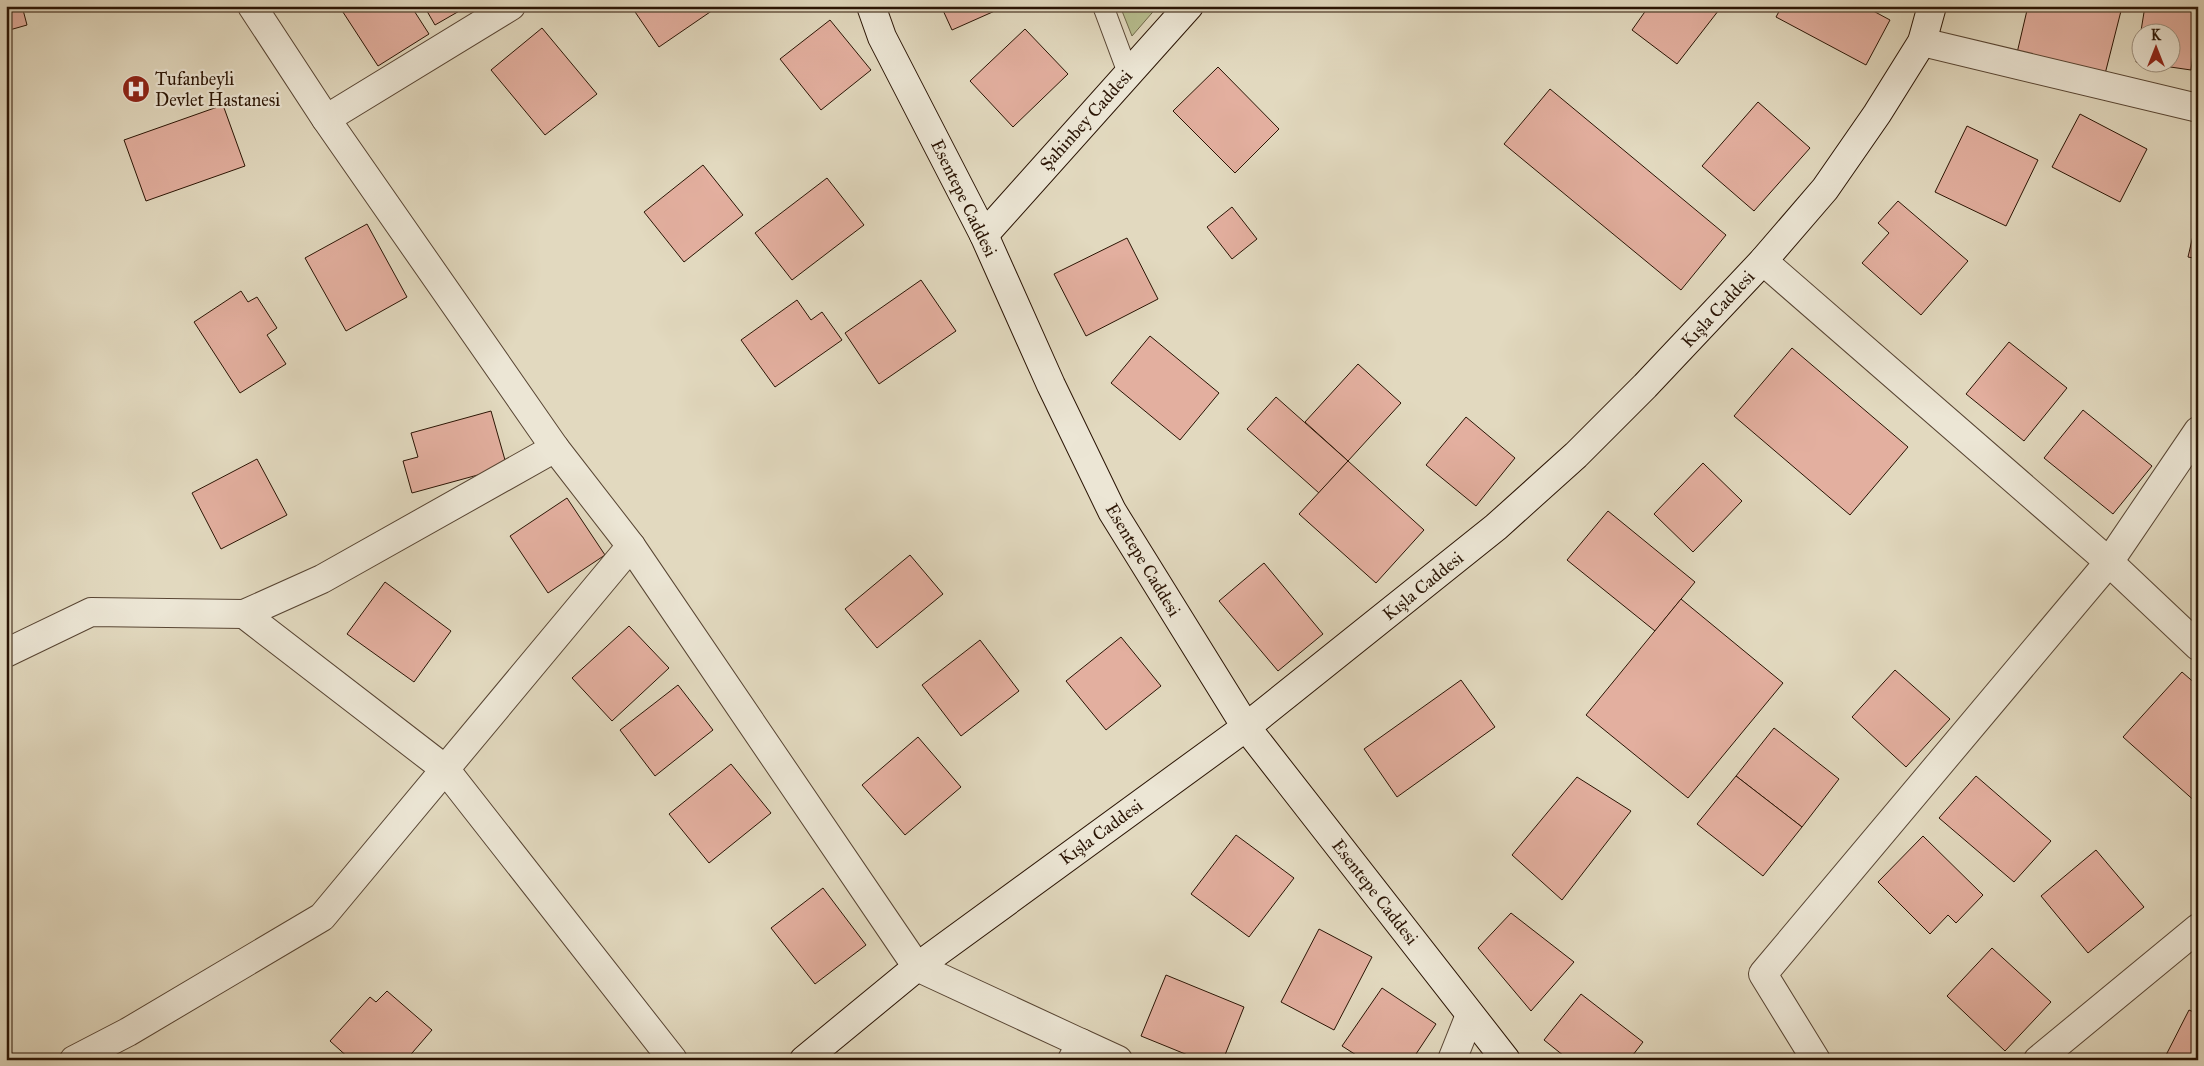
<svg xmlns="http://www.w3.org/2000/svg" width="2204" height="1066" font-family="'IM FELL Great Primer',serif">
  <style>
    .green { fill: #b7be8f; stroke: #70694a }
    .building { fill: #e3af9f; stroke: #2a1404; fill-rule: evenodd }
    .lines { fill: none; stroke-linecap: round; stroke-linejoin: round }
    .lane-casing { stroke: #584533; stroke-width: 22 }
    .street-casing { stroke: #584533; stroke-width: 30 }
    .secondary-casing { stroke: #2a1404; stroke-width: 30 }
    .lane { stroke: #ece6d5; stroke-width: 20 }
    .street { stroke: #ece6d5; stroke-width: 28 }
    .secondary { stroke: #ece6d5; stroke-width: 28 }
    .labels { text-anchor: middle; stroke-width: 4.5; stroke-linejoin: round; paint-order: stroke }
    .poi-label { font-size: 18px; fill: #2a1404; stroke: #ece6d5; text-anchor: start }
    .street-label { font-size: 18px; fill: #2a1404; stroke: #ece6d5 }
  </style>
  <rect width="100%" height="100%" fill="#e2d9bf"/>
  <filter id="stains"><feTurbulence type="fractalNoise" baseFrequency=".004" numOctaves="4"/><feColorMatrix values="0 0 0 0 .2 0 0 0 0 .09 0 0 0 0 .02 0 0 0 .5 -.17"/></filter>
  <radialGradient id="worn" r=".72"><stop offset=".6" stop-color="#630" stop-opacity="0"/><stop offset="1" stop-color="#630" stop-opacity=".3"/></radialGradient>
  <polygon class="green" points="1120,6 1158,6 1132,36"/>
  <g class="building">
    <polygon points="6,6 22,6 27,25 6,31"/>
    <polygon points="339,6 411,6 429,34 378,66"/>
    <polygon points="424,6 468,6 435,25"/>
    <polygon points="631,6 710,6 713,10 659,47"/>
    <polygon points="941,6 1006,6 952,30"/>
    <polygon points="1649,6 1722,6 1677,64 1632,30"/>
    <polygon points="1782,6 1864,6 1890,20 1866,65 1776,17"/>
    <polygon points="2028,6 2122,7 2105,74 2017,53"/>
    <path d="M 2145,6 L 2167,6 L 2198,11 L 2191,70 L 2136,62 ZM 2142,32 L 2172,32 L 2172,62 L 2142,62 Z"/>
    <polygon points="830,20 871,70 821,110 780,59"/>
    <polygon points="542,28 597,94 545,135 491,70"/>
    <polygon points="1025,29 1068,74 1013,127 970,81"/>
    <polygon points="1218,67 1279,129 1235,173 1173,111"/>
    <polygon points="1550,89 1726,235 1681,290 1504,144"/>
    <polygon points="1758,102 1810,148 1754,211 1702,166"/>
    <polygon points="223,105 245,166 146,201 124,140"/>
    <polygon points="2080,114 2147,149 2120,202 2052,167"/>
    <polygon points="1967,126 2038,160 2006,226 1935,192"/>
    <polygon points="703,165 743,215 684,262 644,212"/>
    <polygon points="827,178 864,225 792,280 755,233"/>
    <polygon points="1898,201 1968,261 1921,315 1862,263 1889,233 1878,223"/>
    <polygon points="1232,207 1257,239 1232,259 1207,227"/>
    <polygon points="2198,214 2198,259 2188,257"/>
    <polygon points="367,224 407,297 346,331 305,258"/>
    <polygon points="1127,238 1158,299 1086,336 1054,274"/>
    <polygon points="921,280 956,331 879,384 845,333"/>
    <polygon points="241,291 248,302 257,297 277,328 267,335 286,364 240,393 194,322"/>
    <polygon points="797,300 811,320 822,312 842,340 775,387 741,340"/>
    <polygon points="1150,336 1219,393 1180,440 1111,383"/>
    <polygon points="2009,342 2067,388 2024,441 1966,394"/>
    <polygon points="1792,348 1908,447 1850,515 1734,416"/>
    <polygon points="1358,364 1401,403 1348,461 1305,422"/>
    <polygon points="1276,397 1348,461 1319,493 1247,429"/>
    <polygon points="2083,410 2152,466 2113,514 2044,458"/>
    <polygon points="491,411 507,467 412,493 403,461 418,457 411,433"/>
    <polygon points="1466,417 1515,458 1476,506 1426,465"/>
    <polygon points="257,459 287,515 221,549 192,493"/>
    <polygon points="1348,461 1424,530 1376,583 1299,514"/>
    <polygon points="1703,463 1742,501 1693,552 1654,514"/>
    <polygon points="567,498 605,555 548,593 510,536"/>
    <polygon points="1608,511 1695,582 1655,631 1567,560"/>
    <polygon points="910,555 943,594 877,648 845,609"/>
    <polygon points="1264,563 1323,634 1278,671 1219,601"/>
    <polygon points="385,582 451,631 414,682 347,634"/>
    <polygon points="1681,599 1783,683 1688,798 1586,715"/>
    <polygon points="629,626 669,668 612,721 572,678"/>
    <polygon points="1121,637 1161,686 1106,730 1066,681"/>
    <polygon points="980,640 1019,691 961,736 922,685"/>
    <polygon points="1895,670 1950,719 1906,767 1852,717"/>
    <polygon points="2182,672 2198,686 2198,804 2123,737"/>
    <polygon points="1461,680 1495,727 1397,797 1364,749"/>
    <polygon points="678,685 713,730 655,776 620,730"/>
    <polygon points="1774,728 1839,779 1802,827 1736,776"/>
    <polygon points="918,737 961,787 905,835 862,785"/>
    <polygon points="731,764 771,813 709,863 669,814"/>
    <polygon points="1736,776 1802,827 1763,876 1697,824"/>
    <polygon points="1976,776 2051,841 2014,882 1939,818"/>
    <polygon points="1577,777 1631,811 1562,900 1512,855"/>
    <polygon points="1236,835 1294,878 1249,937 1191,894"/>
    <polygon points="1923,836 1983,895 1956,923 1948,915 1930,934 1878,882"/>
    <polygon points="2096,850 2144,907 2088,953 2041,896"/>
    <polygon points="823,888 866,945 815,984 771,928"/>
    <polygon points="1511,913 1574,962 1531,1011 1478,948"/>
    <polygon points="1319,929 1372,957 1334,1030 1281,1002"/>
    <polygon points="1992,948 2051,1002 2005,1051 1947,996"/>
    <polygon points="1166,975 1244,1007 1223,1060 1200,1060 1141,1036"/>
    <polygon points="1382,988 1436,1024 1412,1060 1364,1060 1342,1046"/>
    <polygon points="387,991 432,1030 406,1060 351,1060 330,1041 370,997 376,1002"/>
    <polygon points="1581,994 1643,1042 1629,1060 1569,1060 1544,1040"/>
    <polygon points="2189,1010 2198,1014 2198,1060 2166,1060 2164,1059"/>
  </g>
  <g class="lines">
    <g class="lane-casing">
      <polyline id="lane" points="1103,6 1128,73"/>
    </g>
    <g class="street-casing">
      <g id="street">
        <polyline points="252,6 326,119 555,448 631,546 917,967 1081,1043 1072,1060"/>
        <polyline points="1922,42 2198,108"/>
        <polyline points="326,119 511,6"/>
        <polyline points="1763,261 2109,562 2198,646"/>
        <polyline points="244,614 445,769 673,1060"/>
        <polyline points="6,653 91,612 244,614 322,579 555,448"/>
        <polyline points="1081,1043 1118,1060"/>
        <polyline points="74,1060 128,1032 322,917 631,546"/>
        <polyline points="1452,1060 1470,1015"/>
        <polyline points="1816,1060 1763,974 2109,562 2198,431"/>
        <polyline points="2038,1060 2198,928"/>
      </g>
    </g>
    <g class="secondary-casing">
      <g id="secondary">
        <polyline points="871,6 882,37 984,235 1051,385 1112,511 1246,727 1506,1060"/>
        <polyline points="984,235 1189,6"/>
        <polyline points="804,1060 917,967 1246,727 1496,527 1576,455 1645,386 1763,261 1825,189 1877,114 1922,42 1932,6"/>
      </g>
    </g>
    <use href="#lane" class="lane"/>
    <use href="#street" class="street"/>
    <use href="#secondary" class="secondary"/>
  </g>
  <defs>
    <g id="hospital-disc" transform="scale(1.4375)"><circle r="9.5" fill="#8f2418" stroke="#ece6d5"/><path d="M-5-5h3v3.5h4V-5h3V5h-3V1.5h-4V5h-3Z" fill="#fff"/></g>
  </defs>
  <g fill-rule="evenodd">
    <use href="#hospital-disc" x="136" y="89"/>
  </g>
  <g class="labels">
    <g class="poi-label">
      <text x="155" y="85">Tufanbeyli<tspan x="155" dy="21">Devlet Hastanesi</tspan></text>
    </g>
    <g class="street-label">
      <text transform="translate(1086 120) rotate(-48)" y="6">Şahinbey Caddesi</text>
      <text transform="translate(964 198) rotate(64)" y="6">Esentepe Caddesi</text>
      <text transform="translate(1718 309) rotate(-47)" y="6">Kışla Caddesi</text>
      <text transform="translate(1143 560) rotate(59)" y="6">Esentepe Caddesi</text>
      <text transform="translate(1423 586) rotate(-39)" y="6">Kışla Caddesi</text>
      <text transform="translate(1101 832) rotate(-36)" y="6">Kışla Caddesi</text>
      <text transform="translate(1375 892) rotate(52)" y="6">Esentepe Caddesi</text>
    </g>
  </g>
  <rect width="2204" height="1066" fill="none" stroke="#e2d9bf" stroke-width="25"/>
  <rect x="8" y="8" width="2189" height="1051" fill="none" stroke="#2a1404" stroke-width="2.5"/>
  <rect x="12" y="12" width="2179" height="1041" fill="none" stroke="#2a1404"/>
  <g transform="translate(2156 48)"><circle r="24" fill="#ece6d5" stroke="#9e9281"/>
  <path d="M0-4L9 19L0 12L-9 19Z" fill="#8f2418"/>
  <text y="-8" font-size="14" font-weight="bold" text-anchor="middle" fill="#2a1404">K</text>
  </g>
  <rect width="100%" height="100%" filter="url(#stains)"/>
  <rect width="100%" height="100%" fill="url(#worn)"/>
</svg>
